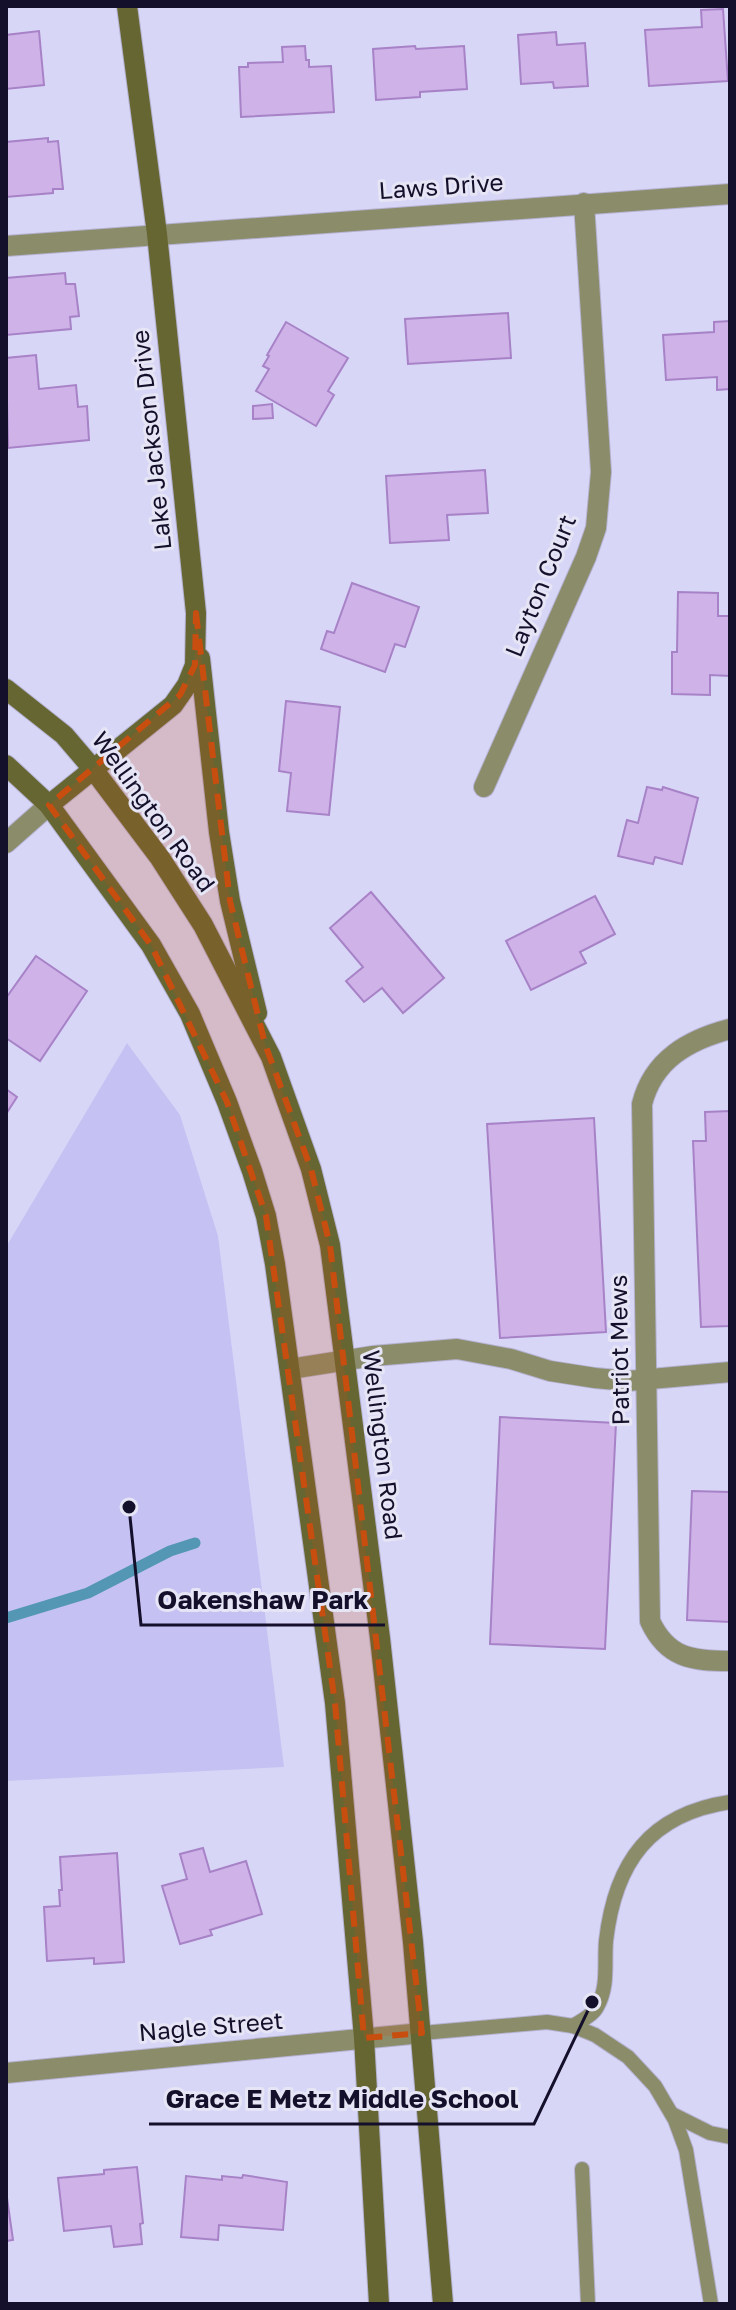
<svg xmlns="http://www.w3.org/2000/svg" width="736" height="2310" font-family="'Golos Text',sans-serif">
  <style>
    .green { fill: #c5c1f3 }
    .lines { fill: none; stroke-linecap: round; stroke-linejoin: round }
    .stream { stroke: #5497b4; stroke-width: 11 }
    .building { fill: #ceb2e8; stroke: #a782c7; stroke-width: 2 }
    .lane-casing { stroke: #b5b2d1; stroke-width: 16 }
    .street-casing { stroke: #b5b2d1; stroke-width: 22 }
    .secondary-casing { stroke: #b5b2d1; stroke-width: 22 }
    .lane { stroke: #8b8c6a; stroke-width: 14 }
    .street { stroke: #8b8c6a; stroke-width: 20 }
    .secondary { stroke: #666632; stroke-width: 20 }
    .marked { fill: #c84e10; fill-opacity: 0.2; stroke: #c84e10; stroke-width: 6; stroke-dasharray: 16 10; stroke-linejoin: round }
    .labels { text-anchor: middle; stroke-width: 6; stroke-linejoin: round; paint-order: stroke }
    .street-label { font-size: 24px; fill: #140f2a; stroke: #e6e5f5 }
    .leader { fill: none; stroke: #140f2a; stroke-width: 3 }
    .callout-dot { fill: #140f2a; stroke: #e6e5f5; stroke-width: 3 }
    .callout-label { font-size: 26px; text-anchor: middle; font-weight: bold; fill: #140f2a; stroke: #e6e5f5; stroke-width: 6; stroke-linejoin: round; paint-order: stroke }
  </style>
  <rect width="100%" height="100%" fill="#d8d6f6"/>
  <polygon class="green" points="127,1043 180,1115 218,1236 284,1767 6,1781 6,1247"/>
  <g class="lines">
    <polyline class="stream" points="6,1618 88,1593 170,1551 195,1543"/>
  </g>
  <g class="building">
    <polygon points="723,9 728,81 649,86 645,30 702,27 701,10"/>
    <polygon points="39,31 44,85 6,89 6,35"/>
    <polygon points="556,32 557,45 585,43 588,86 554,88 553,82 521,84 518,35"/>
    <polygon points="305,46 306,60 309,60 309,67 331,66 334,112 241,117 239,67 248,67 248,63 283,62 282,47"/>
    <polygon points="415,46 416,49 464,46 467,89 420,92 420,97 376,100 373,49"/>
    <polygon points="48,138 48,142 58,141 63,189 53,189 53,193 6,197 6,142"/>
    <polygon points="65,273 66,284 75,284 79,316 70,317 71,329 6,335 6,278"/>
    <polygon points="508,313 511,358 408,364 405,319"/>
    <polygon points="730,321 730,389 717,390 717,377 666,380 663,335 714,332 714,322"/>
    <polygon points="286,322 348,358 328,391 334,395 316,426 256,391 269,369 263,366 269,356 267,355"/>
    <polygon points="36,355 39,389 76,385 78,407 87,406 89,440 8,448 6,358"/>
    <polygon points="272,404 273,418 253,419 253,406"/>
    <polygon points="485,470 488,513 447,515 449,540 390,543 386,476"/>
    <polygon points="352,583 419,607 405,647 395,644 385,672 321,649 327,631 334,633"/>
    <polygon points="678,592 718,593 718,616 730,616 730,676 710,675 710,695 672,694 672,652 677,652"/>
    <polygon points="286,701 340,707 329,815 287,811 291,773 279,771"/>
    <polygon points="647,787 662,790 663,787 698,798 682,864 655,857 653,864 618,856 627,820 638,823"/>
    <polygon points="371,892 444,978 403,1013 382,988 364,1002 346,981 363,967 330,928"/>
    <polygon points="595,896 615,934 580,952 586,963 531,990 506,941"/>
    <polygon points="36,956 87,991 40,1061 6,1038 6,998"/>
    <polygon points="6,1089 17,1097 6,1114"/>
    <polygon points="730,1111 730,1326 701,1327 693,1141 706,1141 705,1112"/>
    <polygon points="594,1118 606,1332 500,1338 487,1124"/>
    <polygon points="500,1417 616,1423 605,1649 490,1644"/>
    <polygon points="692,1491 730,1492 730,1622 687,1620"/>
    <polygon points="203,1848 210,1872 246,1861 262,1914 210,1930 212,1935 180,1944 162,1886 187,1879 180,1854"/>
    <polygon points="117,1853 124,1962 94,1964 94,1958 47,1961 44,1907 60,1906 59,1890 62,1890 60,1857"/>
    <polygon points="137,2167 143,2223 140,2224 142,2244 114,2247 111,2226 64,2231 58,2178 104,2174 104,2170"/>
    <polygon points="243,2175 287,2182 283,2230 219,2225 218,2240 181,2237 186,2176 222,2180 222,2176 242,2178"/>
    <polygon points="6,2191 13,2240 6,2241"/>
  </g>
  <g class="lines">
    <g class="lane-casing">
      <g id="lane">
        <path d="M 573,2026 C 581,2021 593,2015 597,2007 C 609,1986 604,1963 606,1941 C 615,1862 650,1814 730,1802"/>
        <polyline points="422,2033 547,2022 573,2026 595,2035 628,2057 655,2086 675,2120 686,2150 711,2304"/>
        <polyline points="672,2114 710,2133 730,2137"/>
        <polyline points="582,2169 588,2304"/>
      </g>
    </g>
    <g class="street-casing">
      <g id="street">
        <polyline points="6,246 730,194"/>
        <polyline points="484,787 586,557 596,528 601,472 584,203"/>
        <polyline points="6,843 49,805"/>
        <path d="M 730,1029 C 688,1040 653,1060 642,1104 L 650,1621 C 667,1658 692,1661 730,1661"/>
        <polyline points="290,1369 373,1356 457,1349 511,1359 550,1371 595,1378 628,1381 730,1372"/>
        <polyline points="6,2073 422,2033"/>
      </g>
    </g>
    <g class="secondary-casing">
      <g id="secondary">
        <polyline points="200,658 219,832 230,901 257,1013"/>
        <polyline points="6,689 64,735 93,769 160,858 203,925 271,1057 311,1169 330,1245 380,1638 413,1942 443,2304"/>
        <polyline points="6,765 49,805 151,945 190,1014 227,1102 252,1171 266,1216 275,1264 335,1703 364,2038 379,2304"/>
        <polyline points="49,805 173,705 187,685 195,665 196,613 157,234 127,6"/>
      </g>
    </g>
    <use href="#lane" class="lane"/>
    <use href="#street" class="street"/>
    <use href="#secondary" class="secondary"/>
  </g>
  <path class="marked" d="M 196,613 L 230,901 L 265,1044 L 311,1169 L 330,1245 L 422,2033 L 364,2038 L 335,1703 L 266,1216 L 227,1102 L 151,945 L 49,805 L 180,695 L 195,665 Z"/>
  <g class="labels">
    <g class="street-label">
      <text transform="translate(441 187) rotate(-4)" y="8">Laws Drive</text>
      <text transform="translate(152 440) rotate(-96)" y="8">Lake Jackson Drive</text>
      <text transform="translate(541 586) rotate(-68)" y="8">Layton Court</text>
      <text transform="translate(153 812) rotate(54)" y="8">Wellington Road</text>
      <text transform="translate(620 1350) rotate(-91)" y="8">Patriot Mews</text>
      <text transform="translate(382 1445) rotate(83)" y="8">Wellington Road</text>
      <text transform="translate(211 2027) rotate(-5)" y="8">Nagle Street</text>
    </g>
  </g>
  <path class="leader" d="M129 1507L141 1625H385M592 2002L534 2124H149"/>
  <g class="callout-dot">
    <circle cx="129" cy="1507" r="8"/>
    <circle cx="592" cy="2002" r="8"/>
  </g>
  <g class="callout-label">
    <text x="263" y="1609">Oakenshaw Park</text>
    <text x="342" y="2108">Grace E Metz Middle School</text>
  </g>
  <rect width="736" height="2310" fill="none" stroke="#140f2a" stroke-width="16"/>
</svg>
